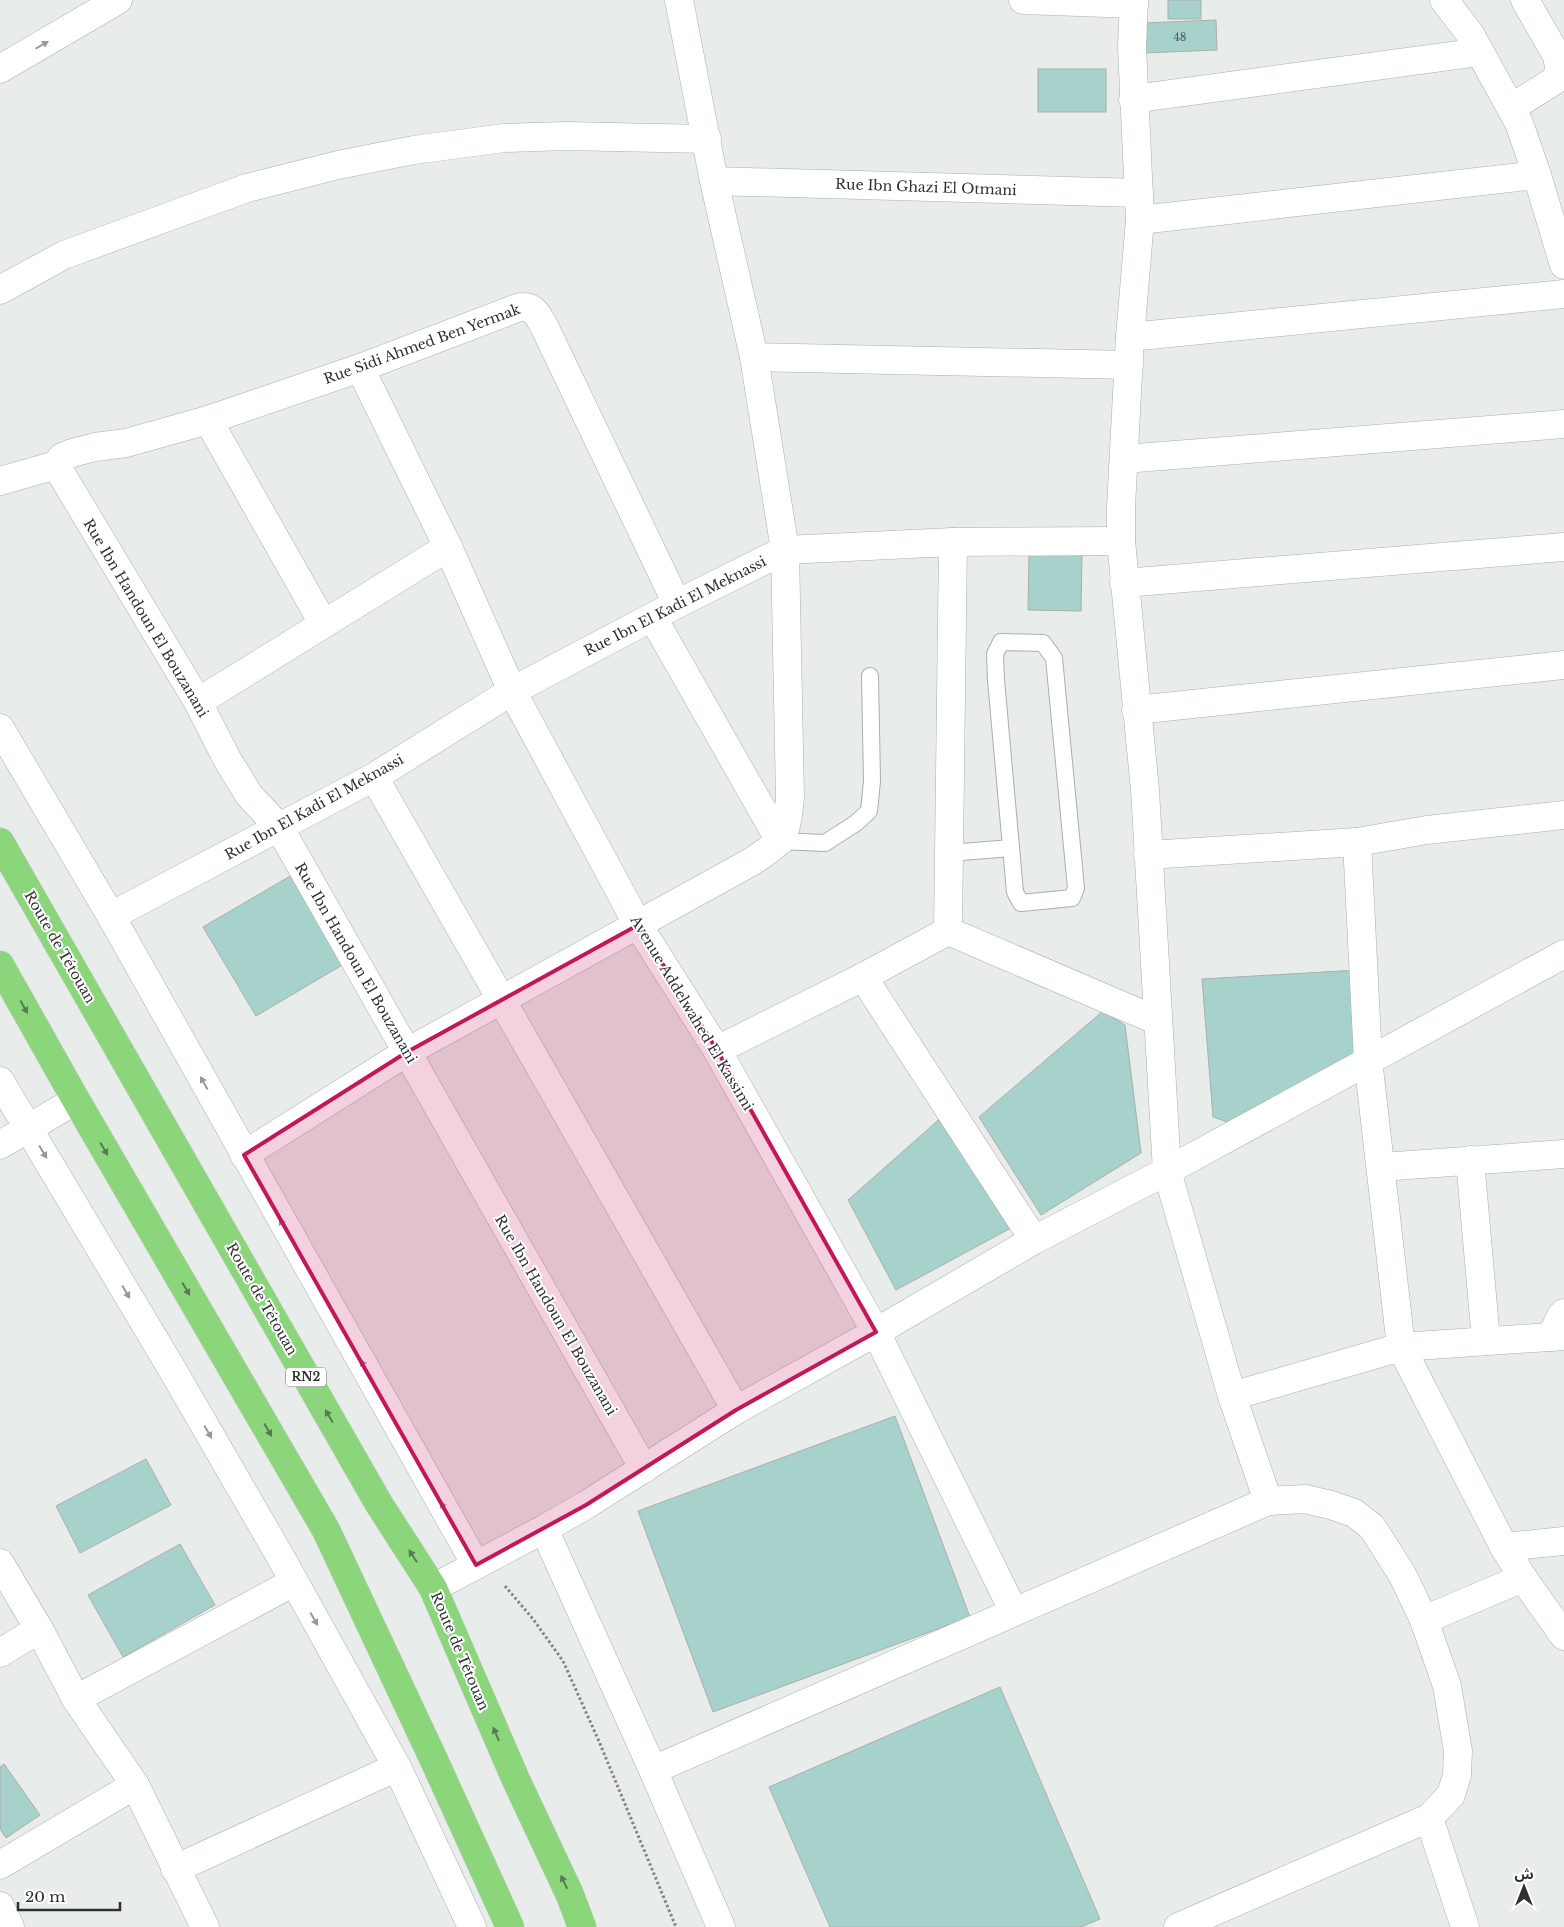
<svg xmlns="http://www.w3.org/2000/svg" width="1564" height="1927" font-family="'Libre Baskerville','Noto Sans Arabic',serif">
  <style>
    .building { fill: #a7d1cb; stroke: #abaeae }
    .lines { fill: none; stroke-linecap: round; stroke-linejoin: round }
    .lane-casing { stroke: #abaead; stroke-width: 18 }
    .street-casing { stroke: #abaead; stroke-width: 29 }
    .highway-casing { stroke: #c9c9c9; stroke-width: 29 }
    .path { stroke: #828584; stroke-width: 3; stroke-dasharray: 2.5 2.5; stroke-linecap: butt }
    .lane { stroke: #fff; stroke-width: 16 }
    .street { stroke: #fff; stroke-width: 28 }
    .highway { stroke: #8bd67a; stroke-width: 28 }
    .oneway { fill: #979898 }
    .oneway2 { fill: #587b51 }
    .marked { fill: #c2185b; fill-opacity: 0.2; stroke: #c2185b; stroke-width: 4; stroke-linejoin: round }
    .labels { text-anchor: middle; stroke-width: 4; stroke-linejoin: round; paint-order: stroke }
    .number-label { font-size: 11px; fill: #4d5957 }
    .shield { fill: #fff; stroke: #6d6f6e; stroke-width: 1 }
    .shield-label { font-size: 12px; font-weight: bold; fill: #2f3130 }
    .street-label { font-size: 14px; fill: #2f3130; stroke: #fff }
  </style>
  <rect width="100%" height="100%" fill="#e8ecea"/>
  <g class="building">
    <rect x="1168" y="0" width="33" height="19"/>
    <polygon points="1216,20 1217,50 1145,53 1143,23"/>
    <rect x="1038" y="69" width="68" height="43"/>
    <polygon points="1029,552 1082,553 1081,611 1028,610"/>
    <polygon points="292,875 344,964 256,1016 203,927"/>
    <polygon points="1358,970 1365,1049 1239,1126 1213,1117 1202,979"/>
    <polygon points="1103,1011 1125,1025 1141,1153 1041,1215 979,1117"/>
    <polygon points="943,1116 1011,1228 896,1290 848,1200"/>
    <polygon points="895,1416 970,1617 713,1712 638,1511"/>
    <polygon points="146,1459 171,1505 80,1553 56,1506"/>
    <polygon points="180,1544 215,1605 123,1657 88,1595"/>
    <polygon points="1000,1687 1100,1919 1081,1927 830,1927 769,1787"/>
    <polygon points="4,1764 40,1815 6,1838 0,1829 0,1767"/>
  </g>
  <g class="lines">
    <g class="lane-casing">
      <g id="lane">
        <polygon points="1001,642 1043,643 1054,658 1076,888 1072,898 1021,903 1015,892 996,680 995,654"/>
        <polyline points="780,841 825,843 856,823 869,811 872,781 870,676"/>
        <polyline points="949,853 1011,848"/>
      </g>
    </g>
    <g class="street-casing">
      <g id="street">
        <polyline points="1023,0 1134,4"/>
        <polyline points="1134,0 1132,47 1140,220 1130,337 1121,507 1121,541 1145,790 1167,1171 1232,1396 1268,1501"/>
        <polyline points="1444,0 1470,34 1519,123 1537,175 1564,265"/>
        <polyline points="0,69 118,0"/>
        <polyline points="1133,99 1480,52"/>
        <polyline points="1511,108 1554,81 1560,72 1557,56 1525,0"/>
        <polyline points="714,181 1139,193"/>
        <polyline points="1140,220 1537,175"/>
        <polyline points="0,290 64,255 247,188 338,165 414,150 504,138 565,136 707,139"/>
        <polyline points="1130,337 1564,294"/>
        <polyline points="754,357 1129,365"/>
        <polyline points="360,368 448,547 512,691 638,925 717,1050 876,1332 1014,1612"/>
        <polyline points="208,420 323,623"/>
        <polyline points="1124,459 1564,424"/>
        <polyline points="56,465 198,702 227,759 249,795 279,827 644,1469"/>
        <path d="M 56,465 L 62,457 L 72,453 L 95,447 L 126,443 L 208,420 L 360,368 L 517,308 C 532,304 537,313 544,326 L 677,604"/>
        <polyline points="0,481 56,465"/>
        <polyline points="1124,583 1564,547"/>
        <polyline points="653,618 780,841"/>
        <polyline points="198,702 448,547"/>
        <polyline points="1136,710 1564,665"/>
        <polyline points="0,728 111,916 476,1565"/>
        <polyline points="374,777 736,1410"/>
        <polyline points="1357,842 1368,1060 1401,1347 1504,1547 1523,1578 1564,1636"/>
        <polyline points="1148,855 1357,842 1427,830 1564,815"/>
        <polyline points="111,916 374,777 512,691 677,604 785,550 953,542 1121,541"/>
        <polyline points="948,931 1158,1021"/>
        <polyline points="863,977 1034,1240"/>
        <polyline points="717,1050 863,977 948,931 953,542"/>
        <polyline points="0,1081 172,1369 280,1556 397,1767 472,1927"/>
        <polyline points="0,1145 76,1100"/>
        <path d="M 244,1155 L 407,1052 L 751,862 C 784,841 786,837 790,798 L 785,550 L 754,357 L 714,181 L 679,0"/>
        <polyline points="1470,1160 1486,1341"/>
        <polyline points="1381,1167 1564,1154"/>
        <polyline points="1551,1337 1561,1316 1564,1313"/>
        <polyline points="1232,1396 1401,1347 1564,1336"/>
        <polyline points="544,1529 653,1770 721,1927"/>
        <polyline points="1504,1547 1564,1541"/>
        <polyline points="0,1563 39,1629 76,1699 135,1785 205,1927"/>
        <polyline points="433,1588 544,1529 586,1505 736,1410 876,1332 1034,1240 1167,1171 1564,954"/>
        <polyline points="1424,1620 1523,1578"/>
        <polyline points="0,1653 39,1629"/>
        <polyline points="76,1699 294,1582"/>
        <polyline points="653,1770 1268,1501 1305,1499 1331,1505 1354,1513 1372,1527 1402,1574 1424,1620 1447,1686 1458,1751 1457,1775 1451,1795 1429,1818 1178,1927"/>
        <polyline points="1429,1818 1465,1927"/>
        <polyline points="0,1865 135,1785"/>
        <polyline points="175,1869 397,1767"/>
        <polyline points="0,1906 10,1927"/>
      </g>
    </g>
    <g class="highway-casing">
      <g id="highway">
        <polyline points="0,842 379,1504 433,1588 516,1780 570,1895 582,1927"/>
        <polyline points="0,965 76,1100 326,1530 433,1758 510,1927"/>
      </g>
    </g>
    <polyline class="path" points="505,1586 533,1619 563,1661 598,1739 676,1927"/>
    <use href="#lane" class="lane"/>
    <use href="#street" class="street"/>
    <use href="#highway" class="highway"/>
  </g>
  <defs><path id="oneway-solid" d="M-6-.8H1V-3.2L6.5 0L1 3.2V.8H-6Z" transform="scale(1.25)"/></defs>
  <g class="oneway">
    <use href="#oneway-solid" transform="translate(42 45) rotate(-30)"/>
    <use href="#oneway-solid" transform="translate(204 1083) rotate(-119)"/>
    <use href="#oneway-solid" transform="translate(43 1152) rotate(59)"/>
    <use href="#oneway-solid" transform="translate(283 1225) rotate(-120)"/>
    <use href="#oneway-solid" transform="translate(126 1292) rotate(59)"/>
    <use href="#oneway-solid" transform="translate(364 1366) rotate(-120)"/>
    <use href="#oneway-solid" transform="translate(208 1432) rotate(60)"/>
    <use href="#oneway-solid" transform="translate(444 1508) rotate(-120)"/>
    <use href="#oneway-solid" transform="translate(314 1619) rotate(61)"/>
  </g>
  <g class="oneway2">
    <use href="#oneway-solid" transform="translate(24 1007) rotate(61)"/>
    <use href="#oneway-solid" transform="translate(104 1149) rotate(60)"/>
    <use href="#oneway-solid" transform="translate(186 1289) rotate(60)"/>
    <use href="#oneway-solid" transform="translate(329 1416) rotate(-120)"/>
    <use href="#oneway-solid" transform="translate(268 1430) rotate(60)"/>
    <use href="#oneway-solid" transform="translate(413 1556) rotate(-123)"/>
    <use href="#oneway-solid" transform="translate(496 1734) rotate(-113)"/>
    <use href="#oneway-solid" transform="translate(564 1882) rotate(-115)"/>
  </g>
  <path class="marked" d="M 638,925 L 717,1050 L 876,1332 L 736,1410 L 586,1505 L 476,1565 L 244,1155 L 407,1052 Z"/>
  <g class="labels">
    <g class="number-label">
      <text x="1180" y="41">48</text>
    </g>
    <rect class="shield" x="286" y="1367.5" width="40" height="19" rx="4"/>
    <g class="shield-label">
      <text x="306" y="1381">RN2</text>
    </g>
    <g class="street-label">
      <text transform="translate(926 187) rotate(2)" y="5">Rue Ibn Ghazi El Otmani</text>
      <text transform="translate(422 344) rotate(-20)" y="5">Rue Sidi Ahmed Ben Yermak</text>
      <text transform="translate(675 606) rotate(-27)" y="5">Rue Ibn El Kadi El Meknassi</text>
      <text transform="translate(146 618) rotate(59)" y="5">Rue Ibn Handoun El Bouzanani</text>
      <text transform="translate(314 807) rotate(-29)" y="5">Rue Ibn El Kadi El Meknassi</text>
      <text transform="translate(60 947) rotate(60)" y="5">Route de Tétouan</text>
      <text transform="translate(356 963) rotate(60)" y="5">Rue Ibn Handoun El Bouzanani</text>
      <text transform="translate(692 1013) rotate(59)" y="5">Avenue Addelwahed El Kassimi</text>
      <text transform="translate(262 1299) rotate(60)" y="5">Route de Tétouan</text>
      <text transform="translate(556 1315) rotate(60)" y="5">Rue Ibn Handoun El Bouzanani</text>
      <text transform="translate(460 1651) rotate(67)" y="5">Route de Tétouan</text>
    </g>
  </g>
  <g transform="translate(1524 1887)" stroke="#ffffff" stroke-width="4" paint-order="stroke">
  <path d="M0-4L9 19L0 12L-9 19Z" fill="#2f3130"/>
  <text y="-8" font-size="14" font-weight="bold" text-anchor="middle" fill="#2f3130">ش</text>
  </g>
  <path d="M18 1902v8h102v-8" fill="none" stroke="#2f3130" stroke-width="2.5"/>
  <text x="25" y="1902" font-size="15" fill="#2f3130" stroke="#ffffff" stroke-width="4" paint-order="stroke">20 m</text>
</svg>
